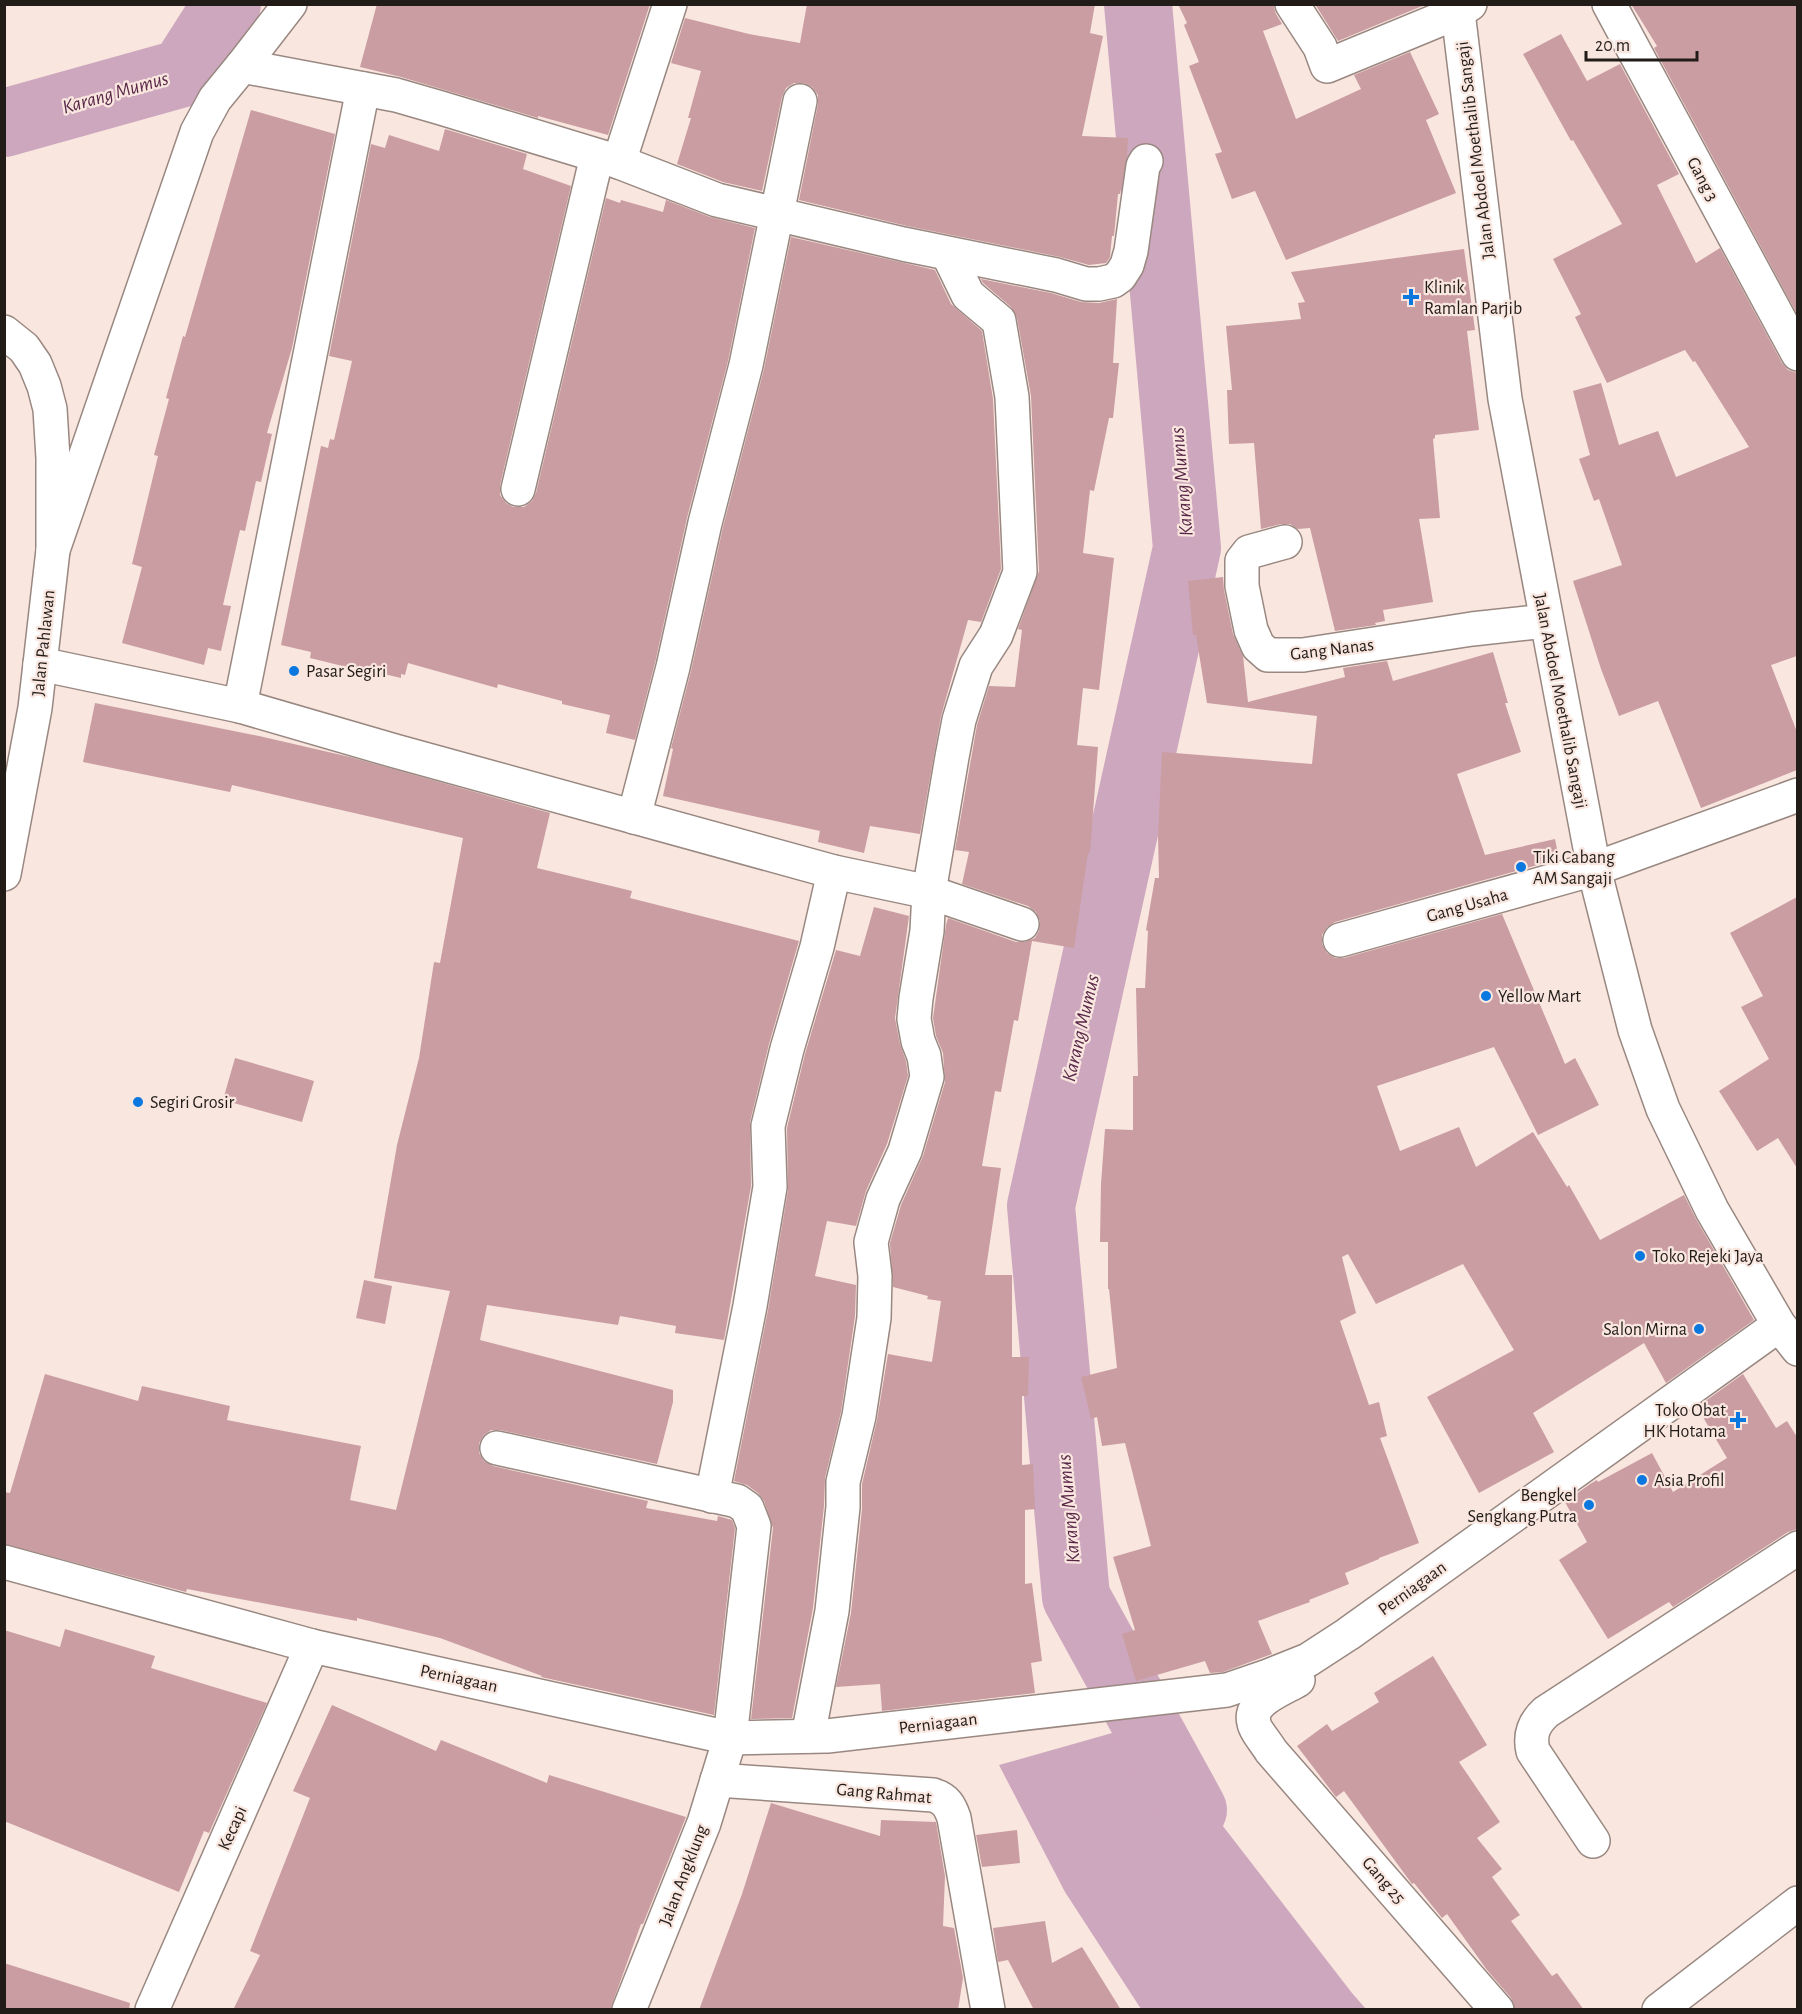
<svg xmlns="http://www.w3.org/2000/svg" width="1802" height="2014" font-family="'Alegreya Sans',sans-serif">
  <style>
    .water { fill: #cda7be }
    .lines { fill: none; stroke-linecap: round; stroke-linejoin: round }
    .river { stroke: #cda7be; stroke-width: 68 }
    .building { fill: #ca9da2 }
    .minor-casing { stroke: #998881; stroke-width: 36 }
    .minor { stroke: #fff; stroke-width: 33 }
    .poi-dot { fill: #0b78e0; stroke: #f9e6df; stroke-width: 2 }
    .labels { text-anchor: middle; stroke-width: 4.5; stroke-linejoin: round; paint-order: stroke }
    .street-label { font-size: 18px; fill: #221c19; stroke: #f9e6df }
    .poi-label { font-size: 18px; fill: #221c19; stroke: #f9e6df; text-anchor: start }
    .water-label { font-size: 20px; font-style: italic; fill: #582748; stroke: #f9e6df }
  </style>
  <rect width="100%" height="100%" fill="#f9e6df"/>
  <polygon class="water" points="1144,1724 1352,1993 1366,2009 1141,2009 1065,1892 999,1765"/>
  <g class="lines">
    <g class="river">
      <polyline points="1138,4 1187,548 1041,1206 1076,1597 1193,1810"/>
      <polyline points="4,123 183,73 227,4"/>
    </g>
  </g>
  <g class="building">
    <polygon points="377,4 650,4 608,135 538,116 538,118 401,77 360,67"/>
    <polygon points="807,4 1095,4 1090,33 1103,36 1082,136 1128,138 1127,156 1120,194 1118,194 1114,236 1112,236 1110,257 1106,263 1089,265 1060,257 907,226 799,200 818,104 818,95 812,87 804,83 794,83 786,88 782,97 762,191 723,182 677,164 691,118 688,118 701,71 671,63 685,18 749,34 800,43"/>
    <polygon points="1178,4 1273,4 1276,14 1282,24 1263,31 1296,119 1361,89 1354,75 1410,52 1439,114 1426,120 1456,193 1286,260 1255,191 1232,199 1215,154 1222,152 1189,66 1199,62 1184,25 1187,23"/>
    <polygon points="1315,4 1427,4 1338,41"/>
    <polygon points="1631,4 1797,4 1797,314 1654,48 1657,46"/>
    <polygon points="1561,34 1587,81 1620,64 1679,174 1657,185 1696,263 1720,248 1782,363 1788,370 1797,373 1797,656 1771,665 1797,732 1797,770 1701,808 1658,701 1619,716 1601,669 1573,581 1622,565 1599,499 1594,501 1579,459 1590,455 1573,391 1601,383 1619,445 1658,431 1676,477 1749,447 1695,361 1693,362 1685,350 1607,383 1575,317 1581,314 1553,259 1622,224 1573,140 1571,141 1523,54"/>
    <polygon points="251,110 335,134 292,348 267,433 272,434 261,482 256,481 245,531 240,530 223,605 231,606 221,651 208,648 204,665 122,643 142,567 132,564 158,456 154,455 169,399 166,398 183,336 185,337"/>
    <polygon points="445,129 527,154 523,169 571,186 500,485 500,495 506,503 513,507 524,507 532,501 536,493 606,198 620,203 621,200 663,212 666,200 710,217 755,228 728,361 687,518 655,663 635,740 606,733 610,715 562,704 562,701 498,684 497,688 408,663 405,675 401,674 401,678 384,674 383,676 310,658 311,652 281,645 321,446 328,448 330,439 334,440 352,361 329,356 371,144 385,148 389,135 439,151"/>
    <polygon points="791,237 935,270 951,304 982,331 993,399 1001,569 981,622 968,620 941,716 920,834 870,826 864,853 818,842 820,831 663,796 673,749 671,748 691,671 723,527 764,369"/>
    <polygon points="1464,249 1475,330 1467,331 1479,430 1435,435 1435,438 1433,439 1440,518 1419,519 1433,602 1383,610 1385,621 1375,623 1376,625 1335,631 1310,528 1298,529 1290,524 1281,524 1261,529 1254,443 1229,444 1227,390 1232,390 1226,326 1301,319 1298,303 1305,302 1291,272"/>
    <polygon points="981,279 1051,293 1081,302 1099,303 1117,299 1113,363 1119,363 1113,418 1109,418 1094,491 1090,490 1083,553 1114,558 1099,690 1083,688 1077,745 1098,747 1090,853 1088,853 1074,948 1032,941 1018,1021 1014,1020 1001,1092 995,1091 982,1166 1001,1168 985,1275 1012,1275 1012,1357 1029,1357 1028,1396 1022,1396 1022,1465 1033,1464 1035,1509 1025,1510 1025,1584 1032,1583 1042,1661 1031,1663 1035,1693 882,1711 880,1684 836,1687 851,1613 862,1509 862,1484 877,1420 888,1354 932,1362 941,1301 927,1299 928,1296 893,1287 890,1243 901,1205 923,1156 945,1082 943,1053 936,1036 933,1018 946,925 948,918 1016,942 1025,942 1035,938 1039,931 1040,921 1036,912 1028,906 962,884 969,852 955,850 977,725 989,686 1015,687 1022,630 1018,629 1039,571 1031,396 1017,318 1011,307 983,283"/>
    <polygon points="1223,577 1224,590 1233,634 1243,656 1248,702 1345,677 1343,668 1387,661 1393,681 1493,652 1508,703 1505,703 1521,752 1457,774 1485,855 1555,839 1559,859 1335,922 1327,927 1322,935 1322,944 1327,953 1335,958 1344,958 1502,914 1565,1064 1575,1058 1599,1105 1538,1135 1494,1047 1377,1086 1400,1151 1459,1127 1476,1167 1533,1132 1567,1187 1569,1185 1600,1240 1684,1195 1696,1219 1754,1320 1666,1383 1644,1343 1533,1413 1554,1452 1479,1493 1427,1397 1514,1350 1463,1264 1376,1304 1348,1254 1342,1257 1356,1313 1340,1321 1369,1405 1379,1402 1387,1436 1380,1438 1419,1543 1379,1558 1379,1559 1345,1573 1349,1584 1309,1600 1310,1602 1258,1621 1272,1654 1223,1672 1210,1673 1205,1661 1136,1681 1122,1634 1135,1630 1113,1557 1151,1546 1125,1443 1102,1446 1097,1417 1091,1419 1081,1377 1117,1368 1109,1289 1108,1289 1108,1242 1100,1242 1101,1184 1105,1129 1133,1130 1133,1076 1138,1076 1136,988 1145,988 1148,931 1146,930 1155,878 1159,878 1158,836 1162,752 1312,764 1317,716 1207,703 1196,635 1193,635 1188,581"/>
    <polygon points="95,703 259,736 350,757 550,813 537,868 632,891 630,898 799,941 769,1044 750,1122 751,1186 724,1340 675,1333 676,1326 620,1316 618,1325 487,1305 480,1340 673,1390 673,1402 657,1464 500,1430 491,1430 484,1435 479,1443 479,1453 484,1461 493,1466 648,1501 646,1508 717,1521 718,1516 732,1520 735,1528 714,1715 541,1677 542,1676 440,1638 357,1618 357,1621 187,1589 186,1592 4,1544 4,1492 10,1493 45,1374 138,1401 142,1386 230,1406 227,1420 361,1446 350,1500 396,1510 450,1291 374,1278 397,1145 419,1058 434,962 440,963 463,838 232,785 230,792 83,762"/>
    <polygon points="1797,897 1797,1168 1778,1138 1757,1151 1719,1091 1769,1059 1741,1007 1763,996 1730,933"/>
    <polygon points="874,907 909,916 895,1018 900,1044 906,1061 908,1076 887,1144 866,1191 856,1226 827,1221 815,1276 856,1285 855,1316 841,1412 825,1478 824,1506 813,1608 792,1718 751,1719 773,1528 764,1501 758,1493 747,1485 734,1481 768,1310 788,1190 787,1128 805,1054 836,950 860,956"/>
    <polygon points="235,1058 314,1081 302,1122 223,1100"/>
    <polygon points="364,1280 392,1286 385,1324 356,1318"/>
    <polygon points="1743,1374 1776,1428 1787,1421 1797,1437 1797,1529 1788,1532 1673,1607 1669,1602 1608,1639 1559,1560 1587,1542 1565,1502 1590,1484 1597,1480 1598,1482 1652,1453 1673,1492 1727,1458 1697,1407"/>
    <polygon points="65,1629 155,1656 151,1668 267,1703 209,1833 204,1831 179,1892 4,1821 4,1630 60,1647"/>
    <polygon points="1433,1656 1487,1745 1459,1762 1500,1822 1477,1838 1502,1869 1492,1877 1520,1915 1511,1921 1552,1976 1557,1973 1584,2010 1515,2010 1511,1998 1487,1970 1447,1914 1442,1918 1414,1883 1412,1884 1344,1791 1336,1797 1297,1746 1327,1724 1332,1731 1379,1702 1374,1693"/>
    <polygon points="332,1705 436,1751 441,1740 547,1783 549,1775 686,1817 643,1924 641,1924 610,2010 233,2010 260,1955 250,1951 310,1798 293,1791"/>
    <polygon points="771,1803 880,1836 881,1820 936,1822 945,1876 943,1926 954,1928 963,1978 958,2010 699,2010 742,1894"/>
    <polygon points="1017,1830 1020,1863 982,1867 976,1835"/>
    <polygon points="1045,1921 1052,1963 1082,1947 1121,2010 1034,2010 1008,1960 998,1962 993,1928"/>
    <polygon points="4,1963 130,2003 129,2010 4,2010"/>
  </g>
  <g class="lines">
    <g class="minor-casing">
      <g id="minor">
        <polyline points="1292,4 1320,47 1327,66 1458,12 1470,4"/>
        <polyline points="1609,4 1798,354"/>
        <polyline points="1458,12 1505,399 1594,869 1635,1030 1663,1109 1712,1210 1779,1325 1798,1349"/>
        <polyline points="242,66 290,4"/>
        <polyline points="619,162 670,4"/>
        <polyline points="4,332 24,348 35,364 44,386 50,409 53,458 53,550 35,708 4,874"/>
        <polyline points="518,489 597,156"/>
        <polyline points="1285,542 1249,552 1242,561 1242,586 1251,630 1258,646 1268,655 1303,655 1472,629 1546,621"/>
        <polyline points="53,550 197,132 215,99 242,66 396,95 441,108 619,162 717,200 903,244 1056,275 1086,284 1099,284 1113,281 1120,276 1127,265 1131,251 1143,166 1146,161"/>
        <polyline points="40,664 240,706 395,751 834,872 929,892 1022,924"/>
        <polyline points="240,706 363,89"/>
        <polyline points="634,817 673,667 705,523 746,365 800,101"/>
        <polyline points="1340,940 1594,869 1798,795"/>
        <polyline points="497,1448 737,1501 747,1508 754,1526 730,1738 704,1823 629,2010"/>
        <polyline points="712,1496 750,1306 770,1187 768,1126 787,1049 817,947 834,872"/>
        <polyline points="4,1562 312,1646 730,1738 827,1736 1227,1690 1268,1676 1308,1660 1348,1634 1779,1325"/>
        <path d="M 1298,1680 C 1283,1689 1248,1701 1254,1723 C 1255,1730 1267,1744 1271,1751 L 1497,2010"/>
        <polyline points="808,1736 832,1611 843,1507 843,1482 859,1416 874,1318 875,1276 871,1242 883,1199 905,1151 927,1077 924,1056 918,1041 914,1019 916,998 927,931 929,892 952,757 959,720 976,666 996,635 1020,572 1012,397 999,321 968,295 948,254"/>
        <path d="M 717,1780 L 933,1795 C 946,1799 950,1806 954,1818 L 988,2010"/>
        <path d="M 1593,1841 L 1533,1751 C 1529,1734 1534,1723 1546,1712 L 1798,1548"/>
        <polyline points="152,2010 312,1646"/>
        <polyline points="1659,2010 1798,1903"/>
      </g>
    </g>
    <use href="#minor" class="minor"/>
  </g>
  <g class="poi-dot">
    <path d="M1408 288h6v6h6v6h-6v6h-6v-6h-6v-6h6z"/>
    <circle cx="294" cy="671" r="6"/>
    <circle cx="1521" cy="867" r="6"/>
    <circle cx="1486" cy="996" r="6"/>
    <circle cx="138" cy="1102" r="6"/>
    <circle cx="1640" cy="1256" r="6"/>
    <circle cx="1699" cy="1329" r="6"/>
    <path d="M1735 1411h6v6h6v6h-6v6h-6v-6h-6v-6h6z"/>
    <circle cx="1642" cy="1480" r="6"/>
    <circle cx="1589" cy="1505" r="6"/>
  </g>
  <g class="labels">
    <g class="street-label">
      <text transform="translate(1475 150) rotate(-97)" y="6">Jalan Abdoel Moethalib Sangaji</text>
      <text transform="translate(1703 179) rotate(62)" y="6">Gang 3</text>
      <text transform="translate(43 643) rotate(-84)" y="6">Jalan Pahlawan</text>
      <text transform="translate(1332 649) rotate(-7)" y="6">Gang Nanas</text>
      <text transform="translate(1561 701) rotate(79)" y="6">Jalan Abdoel Moethalib Sangaji</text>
      <text transform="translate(1467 905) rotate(-16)" y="6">Gang Usaha</text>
      <text transform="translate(1412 1588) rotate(-36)" y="6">Perniagaan</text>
      <text transform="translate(459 1678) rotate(12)" y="6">Perniagaan</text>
      <text transform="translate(938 1723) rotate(-7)" y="6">Perniagaan</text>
      <text transform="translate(884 1793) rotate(5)" y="6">Gang Rahmat</text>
      <text transform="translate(232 1828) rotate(-66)" y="6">Kecapi</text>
      <text transform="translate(683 1875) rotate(-69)" y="6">Jalan Angklung</text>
      <text transform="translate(1384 1880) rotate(49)" y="6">Gang 25</text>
    </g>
    <g class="poi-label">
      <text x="1424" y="293">Klinik<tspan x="1424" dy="21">Ramlan Parjib</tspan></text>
      <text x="306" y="677">Pasar Segiri</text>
      <text x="1533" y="863">Tiki Cabang<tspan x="1533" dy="21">AM Sangaji</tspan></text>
      <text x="1498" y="1002">Yellow Mart</text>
      <text x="150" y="1108">Segiri Grosir</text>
      <text x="1652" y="1262">Toko Rejeki Jaya</text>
      <text x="1687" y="1335" text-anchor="end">Salon Mirna</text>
      <text x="1726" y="1416" text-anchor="end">Toko Obat<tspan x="1726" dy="21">HK Hotama</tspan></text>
      <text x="1654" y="1486">Asia Profil</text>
      <text x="1577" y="1501" text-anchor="end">Bengkel<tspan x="1577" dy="21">Sengkang Putra</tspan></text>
    </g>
    <g class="water-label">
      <text transform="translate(115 92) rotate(-16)" y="7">Karang Mumus</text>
      <text transform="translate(1181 482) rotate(-95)" y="7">Karang Mumus</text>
      <text transform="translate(1080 1028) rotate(-77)" y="7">Karang Mumus</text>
      <text transform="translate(1068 1509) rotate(-95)" y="7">Karang Mumus</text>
    </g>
  </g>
  <rect width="1802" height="2014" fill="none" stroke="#221c19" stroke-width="12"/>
  <path d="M1586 51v9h111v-9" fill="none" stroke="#221c19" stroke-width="3"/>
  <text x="1595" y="51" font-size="18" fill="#221c19" stroke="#f9e6df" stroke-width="4.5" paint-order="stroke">20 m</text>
</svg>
